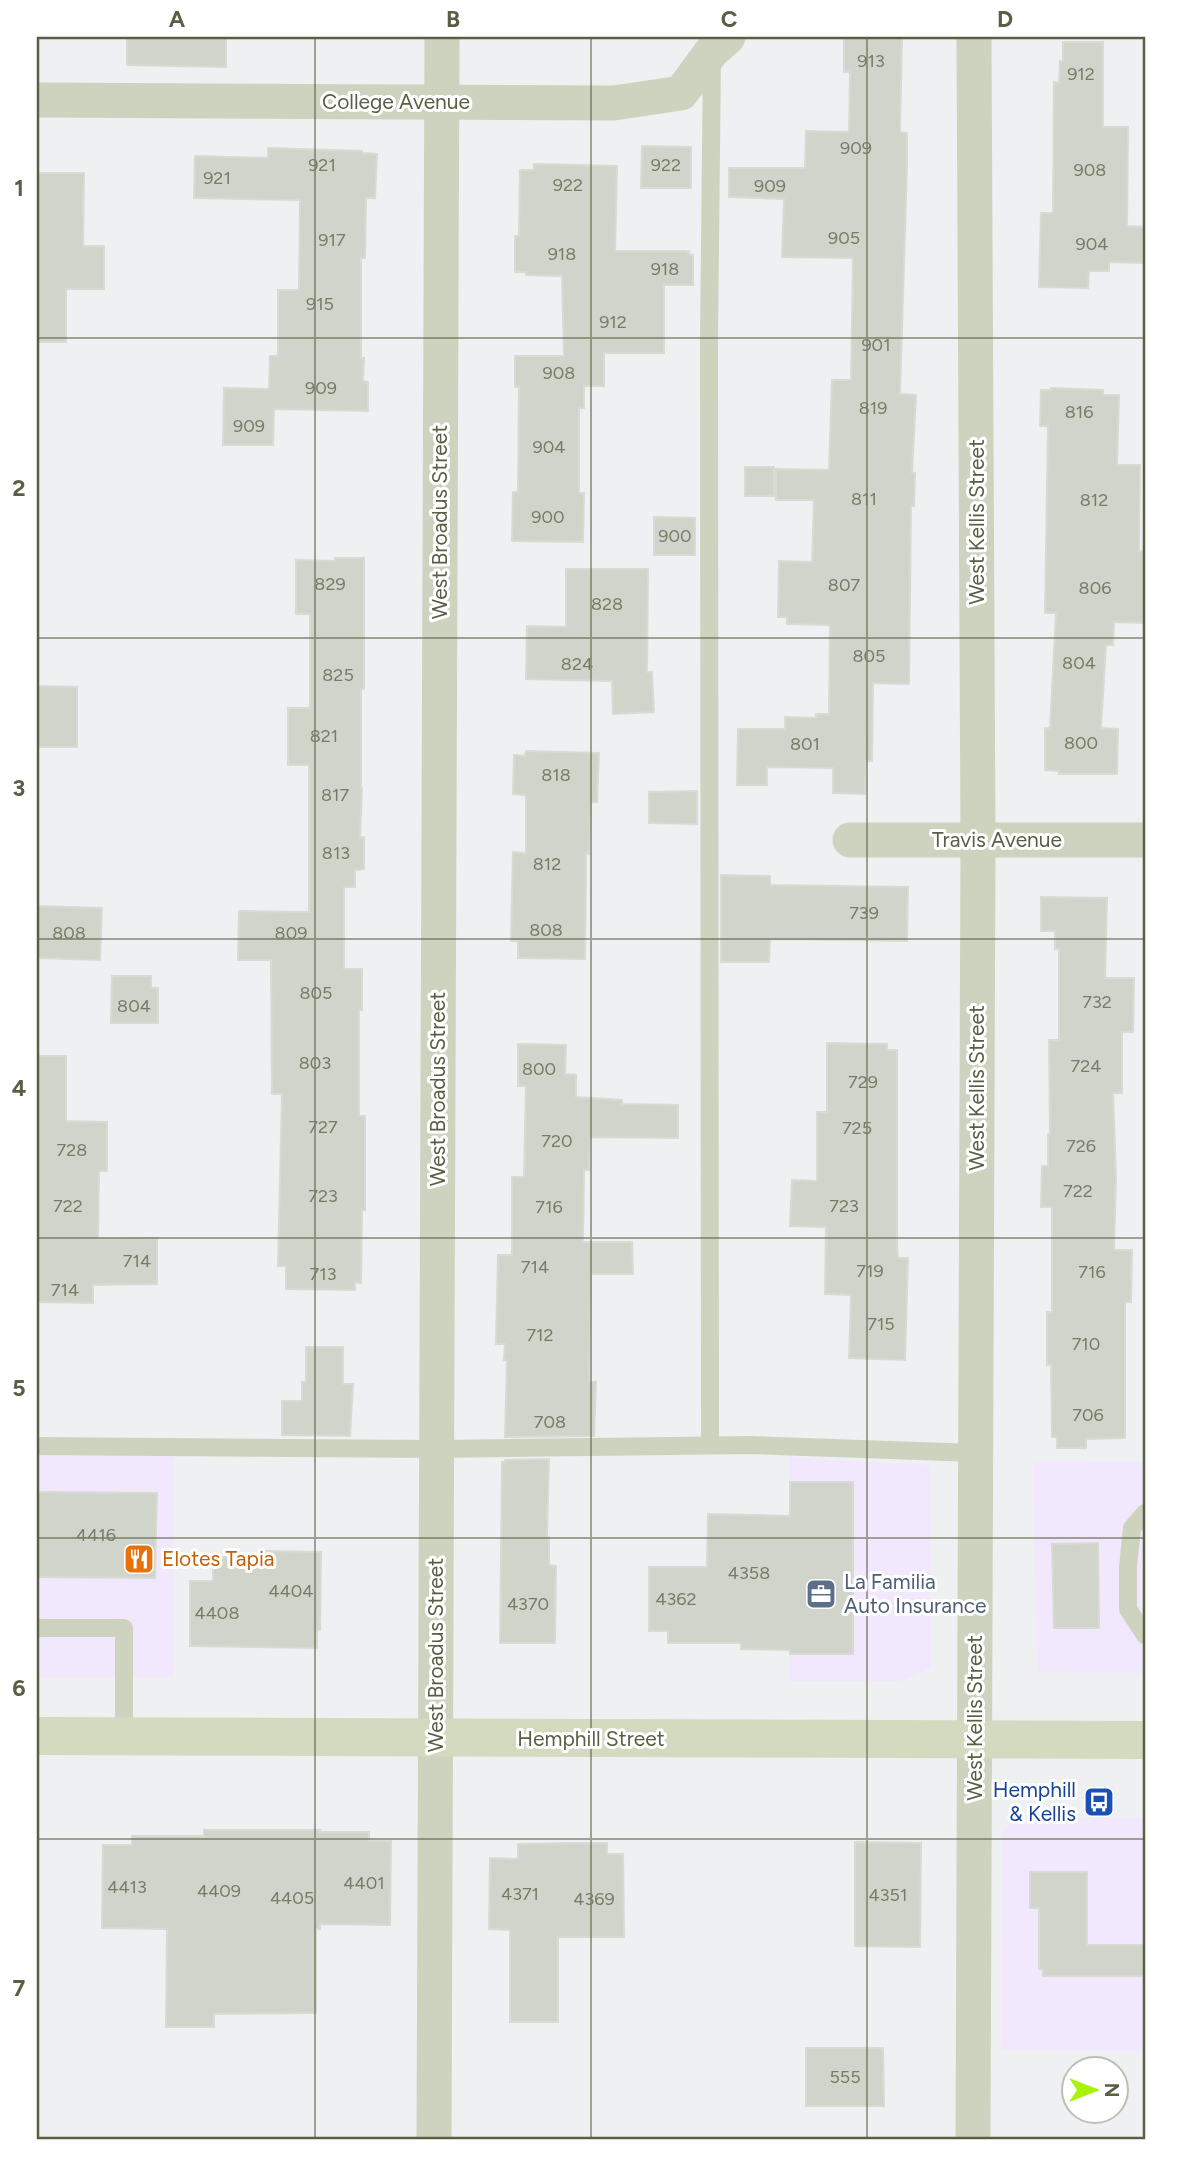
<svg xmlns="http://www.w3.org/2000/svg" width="1182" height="2177" font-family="Figtree,sans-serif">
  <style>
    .commercial { fill: #f2e8fe }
    .building { fill: #d1d4cb; stroke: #d7dbd3; stroke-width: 2 }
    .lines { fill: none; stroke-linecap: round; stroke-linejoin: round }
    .service { stroke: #ced3bf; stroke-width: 18 }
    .minor { stroke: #ced3bf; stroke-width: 35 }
    .secondary { stroke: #d3dac0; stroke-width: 38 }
    .grid { fill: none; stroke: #595f45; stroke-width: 2; stroke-opacity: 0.55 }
    .labels { text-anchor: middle; stroke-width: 6; stroke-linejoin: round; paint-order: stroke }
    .number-label { font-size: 18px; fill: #777c66 }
    .street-label { font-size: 21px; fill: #595f45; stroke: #fff }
    .food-label { font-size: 21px; fill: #c56008; stroke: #fff; text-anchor: start }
    .service-label { font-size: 21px; fill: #4e5e75; stroke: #fff; text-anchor: start }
    .transit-label { font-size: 21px; fill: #164399; stroke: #fff; text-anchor: end }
    .neatline { fill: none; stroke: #595f45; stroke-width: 2.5 }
    .grid-label { font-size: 23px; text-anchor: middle; font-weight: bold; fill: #595f45 }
  </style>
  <rect width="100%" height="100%" fill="#eff0f2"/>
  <g class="commercial">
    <polygon points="37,1452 174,1452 173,1677 37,1677"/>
    <polygon points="789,1457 930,1465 931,1668 902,1681 789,1681"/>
    <polygon points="1033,1460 1145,1462 1145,1673 1037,1672"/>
    <polygon points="1020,1818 1145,1818 1145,2051 1001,2050 1003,1829"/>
  </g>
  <g class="building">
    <polygon points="127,37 226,37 226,67 127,65"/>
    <polygon points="844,38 902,39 900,132 907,133 907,164 900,394 916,395 912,473 915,473 914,506 911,506 909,684 873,683 872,761 866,761 865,794 833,793 833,768 767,767 767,785 737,785 738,729 785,729 785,717 816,718 816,714 829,714 830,625 787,624 787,617 778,617 779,561 812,562 814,500 776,500 776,469 829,470 832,380 851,380 853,258 782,257 784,199 729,197 729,168 805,168 806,131 849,132 850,72 844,72"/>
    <polygon points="1063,42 1103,42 1103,127 1128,127 1127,226 1144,227 1143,263 1109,262 1109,271 1089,271 1088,288 1039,287 1041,213 1053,213 1054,82 1059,83 1060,61 1063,61"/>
    <polygon points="642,146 691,147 691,188 641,188"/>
    <polygon points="268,148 362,151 362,153 377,154 375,198 366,198 365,258 361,258 361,358 364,358 363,381 368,382 368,411 274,409 273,445 223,445 224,388 269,389 270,356 278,356 278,290 299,290 300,200 194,198 195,156 268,158"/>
    <polygon points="534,164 617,166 615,251 689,251 688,254 693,255 693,285 664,285 664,353 604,353 604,386 584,386 584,408 579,408 579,493 584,493 583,542 512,541 513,492 518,492 519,387 515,387 515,356 564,356 562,276 526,275 526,272 515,272 515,236 519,236 520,170 534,170"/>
    <polygon points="37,173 84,173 83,246 104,246 104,289 66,289 66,342 37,342"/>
    <polygon points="1051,388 1103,390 1103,395 1119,395 1117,465 1140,465 1139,551 1145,551 1145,623 1114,622 1113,645 1106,645 1101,728 1118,729 1117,774 1059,774 1059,771 1045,770 1045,728 1050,728 1056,613 1045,613 1048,426 1040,426 1041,390 1051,390"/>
    <rect x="745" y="467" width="29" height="29"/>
    <polygon points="654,517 695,518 695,555 654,555"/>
    <polygon points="335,558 364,558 364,689 361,689 361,788 362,788 360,837 364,837 364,869 355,870 355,887 344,887 344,969 362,969 362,1010 359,1010 359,1116 365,1116 365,1210 362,1210 361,1283 355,1282 355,1290 286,1289 286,1266 278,1266 282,1094 272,1094 271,960 238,960 239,911 309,912 309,765 288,765 288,708 310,708 310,614 296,614 296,560 335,561"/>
    <polygon points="566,569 648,569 647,672 652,672 654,712 613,714 612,681 526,679 527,626 566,627"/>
    <polygon points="37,686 77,687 77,747 37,747"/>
    <polygon points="526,751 599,753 597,802 591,802 589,854 586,853 585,959 518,958 518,941 511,941 513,852 526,853 526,795 513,794 514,755 525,756"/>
    <polygon points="697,791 697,824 649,823 649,792"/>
    <polygon points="721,875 770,876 770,885 908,887 907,941 770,939 769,962 721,962"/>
    <polygon points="1041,897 1107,898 1105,978 1134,978 1133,1032 1122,1032 1122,1093 1113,1093 1116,1176 1114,1250 1132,1250 1131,1302 1125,1302 1125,1438 1086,1439 1086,1448 1057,1448 1057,1437 1052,1437 1051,1365 1047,1365 1047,1312 1052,1312 1052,1207 1041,1207 1042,1166 1048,1166 1048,1134 1050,1134 1049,1040 1059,1040 1059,949 1055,949 1055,931 1041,931"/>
    <polygon points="37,906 102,908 100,960 37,958"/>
    <polygon points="112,976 151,976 151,988 158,988 158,1023 111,1023"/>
    <polygon points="827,1043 887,1044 887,1050 897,1050 897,1245 898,1258 908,1258 905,1360 849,1358 851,1295 825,1294 826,1227 790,1226 792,1180 817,1181 817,1112 827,1112"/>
    <polygon points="518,1044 566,1045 565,1074 576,1075 576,1097 622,1100 622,1104 678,1105 678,1138 590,1137 589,1170 584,1170 583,1242 632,1242 633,1274 591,1274 589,1382 596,1382 594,1436 505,1437 507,1360 504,1360 505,1344 496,1344 498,1255 512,1255 512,1177 524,1177 526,1086 518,1086"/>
    <polygon points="37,1056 66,1056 66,1121 107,1122 107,1171 99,1171 98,1239 157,1238 157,1284 93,1285 93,1303 37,1302"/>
    <polygon points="306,1347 343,1347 343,1384 353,1384 350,1436 282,1435 282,1401 302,1401 302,1382 306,1382"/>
    <polygon points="549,1459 547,1537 549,1537 549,1565 556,1566 555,1643 500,1643 502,1462 505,1462 505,1460"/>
    <polygon points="790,1482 853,1482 853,1654 790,1654 790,1650 741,1649 741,1643 668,1643 668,1631 649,1631 649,1567 707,1567 708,1514 790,1516"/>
    <polygon points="37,1492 157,1493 155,1578 37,1577"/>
    <polygon points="1098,1543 1099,1628 1054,1628 1052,1544"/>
    <polygon points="262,1551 321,1552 320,1630 317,1630 317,1648 190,1646 190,1581 213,1581 213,1557 262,1557"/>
    <polygon points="204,1830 320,1830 320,1832 369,1832 369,1841 391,1841 390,1925 320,1924 320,1929 316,1929 316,2013 214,2014 214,2027 166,2027 167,1929 102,1928 103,1845 132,1845 132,1836 204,1836"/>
    <polygon points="855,1842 921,1843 920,1947 855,1946"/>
    <polygon points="573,1843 607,1843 607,1854 623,1854 624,1937 558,1937 558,2022 510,2022 510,1930 489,1929 490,1858 518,1859 518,1844"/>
    <polygon points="1030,1872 1087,1872 1087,1945 1145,1945 1145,1976 1043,1976 1043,1969 1039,1969 1039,1908 1030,1908"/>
    <polygon points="806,2048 883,2048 884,2106 806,2106"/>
  </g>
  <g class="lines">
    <g class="service">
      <polyline points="710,1445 709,342 712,56"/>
      <polyline points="37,1446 437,1449 751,1445 976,1453"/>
      <polyline points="1145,1513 1132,1528 1128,1567 1128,1609 1145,1635"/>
      <polyline points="37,1628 124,1628 124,1736"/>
    </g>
    <g class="minor">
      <polyline points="37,100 614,103 681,93 712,51 728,37"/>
      <polyline points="850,840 1145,840"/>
      <polyline points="434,2140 442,37"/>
      <polyline points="973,2140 978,841 974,37"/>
    </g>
    <polyline class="secondary" points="37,1736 1145,1740"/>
  </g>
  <path class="grid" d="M 315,37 L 315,2140M 591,37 L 591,2140M 867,37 L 867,2140M 37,338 L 1145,338M 37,638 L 1145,638M 37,939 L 1145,939M 37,1238 L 1145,1238M 37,1538 L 1145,1538M 37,1839 L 1145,1839"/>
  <defs>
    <g id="restaurant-square" transform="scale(1.575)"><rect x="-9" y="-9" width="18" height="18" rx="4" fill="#e8710a" stroke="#fff"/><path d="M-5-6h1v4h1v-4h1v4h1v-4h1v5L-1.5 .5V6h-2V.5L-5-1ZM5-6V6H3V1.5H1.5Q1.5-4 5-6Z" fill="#fff"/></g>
    <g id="office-square" transform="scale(1.575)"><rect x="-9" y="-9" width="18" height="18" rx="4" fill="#5c6f8a" stroke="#fff"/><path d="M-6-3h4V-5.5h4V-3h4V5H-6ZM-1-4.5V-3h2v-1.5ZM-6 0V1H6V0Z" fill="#fff"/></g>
    <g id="bus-square" transform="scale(1.575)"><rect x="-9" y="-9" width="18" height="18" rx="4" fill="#1a4fb4" stroke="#fff"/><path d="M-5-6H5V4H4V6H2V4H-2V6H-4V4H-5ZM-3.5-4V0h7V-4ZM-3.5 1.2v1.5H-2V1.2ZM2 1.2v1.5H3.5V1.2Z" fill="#fff"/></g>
  </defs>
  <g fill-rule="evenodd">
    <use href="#restaurant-square" x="139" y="1559"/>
    <use href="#office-square" x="821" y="1594"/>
    <use href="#bus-square" x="1099" y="1802"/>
  </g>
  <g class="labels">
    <g class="number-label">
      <text x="871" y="67">913</text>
      <text x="1081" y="80">912</text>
      <text x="856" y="154">909</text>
      <text x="322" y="171">921</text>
      <text x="666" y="171">922</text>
      <text x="1090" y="176">908</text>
      <text x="217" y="184">921</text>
      <text x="568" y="191">922</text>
      <text x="770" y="192">909</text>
      <text x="844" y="244">905</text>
      <text x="332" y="246">917</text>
      <text x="1092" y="250">904</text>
      <text x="562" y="260">918</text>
      <text x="665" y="275">918</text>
      <text x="320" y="310">915</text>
      <text x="613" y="328">912</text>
      <text x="876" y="351">901</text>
      <text x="559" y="379">908</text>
      <text x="321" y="394">909</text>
      <text x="873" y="414">819</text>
      <text x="1079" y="418">816</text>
      <text x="249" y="432">909</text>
      <text x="549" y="453">904</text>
      <text x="864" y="505">811</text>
      <text x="1094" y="506">812</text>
      <text x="548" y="523">900</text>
      <text x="675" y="542">900</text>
      <text x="330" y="590">829</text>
      <text x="844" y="591">807</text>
      <text x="1095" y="594">806</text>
      <text x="607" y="610">828</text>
      <text x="869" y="662">805</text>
      <text x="1079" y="669">804</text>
      <text x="577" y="670">824</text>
      <text x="338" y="681">825</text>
      <text x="324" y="742">821</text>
      <text x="1081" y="749">800</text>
      <text x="805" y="750">801</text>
      <text x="556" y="781">818</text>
      <text x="335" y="801">817</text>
      <text x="336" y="859">813</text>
      <text x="547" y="870">812</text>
      <text x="864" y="919">739</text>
      <text x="546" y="936">808</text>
      <text x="69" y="939">808</text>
      <text x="291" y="939">809</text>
      <text x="316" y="999">805</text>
      <text x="1097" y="1008">732</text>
      <text x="134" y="1012">804</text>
      <text x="315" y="1069">803</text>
      <text x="1086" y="1072">724</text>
      <text x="539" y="1075">800</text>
      <text x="863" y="1088">729</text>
      <text x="323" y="1133">727</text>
      <text x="857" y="1134">725</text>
      <text x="557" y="1147">720</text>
      <text x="1081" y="1152">726</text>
      <text x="72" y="1156">728</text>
      <text x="1078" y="1197">722</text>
      <text x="323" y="1202">723</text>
      <text x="68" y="1212">722</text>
      <text x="844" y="1212">723</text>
      <text x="549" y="1213">716</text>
      <text x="137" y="1267">714</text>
      <text x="535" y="1273">714</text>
      <text x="870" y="1277">719</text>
      <text x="1092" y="1278">716</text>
      <text x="323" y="1280">713</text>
      <text x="65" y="1296">714</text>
      <text x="881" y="1330">715</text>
      <text x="540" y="1341">712</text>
      <text x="1086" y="1350">710</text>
      <text x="1088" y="1421">706</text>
      <text x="550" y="1428">708</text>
      <text x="96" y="1541">4416</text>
      <text x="749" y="1579">4358</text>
      <text x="291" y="1597">4404</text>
      <text x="676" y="1605">4362</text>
      <text x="528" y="1610">4370</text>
      <text x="217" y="1619">4408</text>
      <text x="364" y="1889">4401</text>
      <text x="127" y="1893">4413</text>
      <text x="219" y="1897">4409</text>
      <text x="520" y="1900">4371</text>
      <text x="888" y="1901">4351</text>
      <text x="292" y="1904">4405</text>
      <text x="594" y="1905">4369</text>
      <text x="845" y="2083">555</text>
    </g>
    <g class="street-label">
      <text x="396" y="109">College Avenue</text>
      <text transform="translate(440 522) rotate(-90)" y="7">West Broadus Street</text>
      <text transform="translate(977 522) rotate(-90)" y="7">West Kellis Street</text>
      <text x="997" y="847">Travis Avenue</text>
      <text transform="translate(977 1088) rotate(-90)" y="7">West Kellis Street</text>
      <text transform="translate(438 1089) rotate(-90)" y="7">West Broadus Street</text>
      <text transform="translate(436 1655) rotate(-90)" y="7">West Broadus Street</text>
      <text transform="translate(975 1718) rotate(-90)" y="7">West Kellis Street</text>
      <text x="591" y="1746">Hemphill Street</text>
    </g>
    <g class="food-label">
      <text x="162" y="1566">Elotes Tapia</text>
    </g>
    <g class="service-label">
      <text x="844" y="1589">La Familia<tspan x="844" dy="24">Auto Insurance</tspan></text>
    </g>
    <g class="transit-label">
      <text x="1076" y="1797">Hemphill<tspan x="1076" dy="24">&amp; Kellis</tspan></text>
    </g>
  </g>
  <rect width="1182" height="2177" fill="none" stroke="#ffffff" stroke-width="77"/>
  <g transform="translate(1095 2090) rotate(90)"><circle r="33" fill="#ffffff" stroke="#bdbfb5" stroke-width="2"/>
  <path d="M0-5L12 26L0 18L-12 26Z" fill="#a8f308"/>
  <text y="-10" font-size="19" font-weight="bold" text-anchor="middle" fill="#595f45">N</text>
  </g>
  <rect x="38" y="38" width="1106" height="2100" class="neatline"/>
  <g class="grid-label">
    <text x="177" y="27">A</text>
    <text x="453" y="27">B</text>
    <text x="729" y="27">C</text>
    <text x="1005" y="27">D</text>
    <text x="19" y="196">1</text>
    <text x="19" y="496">2</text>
    <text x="19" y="796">3</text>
    <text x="19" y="1096">4</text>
    <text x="19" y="1396">5</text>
    <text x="19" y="1696">6</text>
    <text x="19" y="1996">7</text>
  </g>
</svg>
